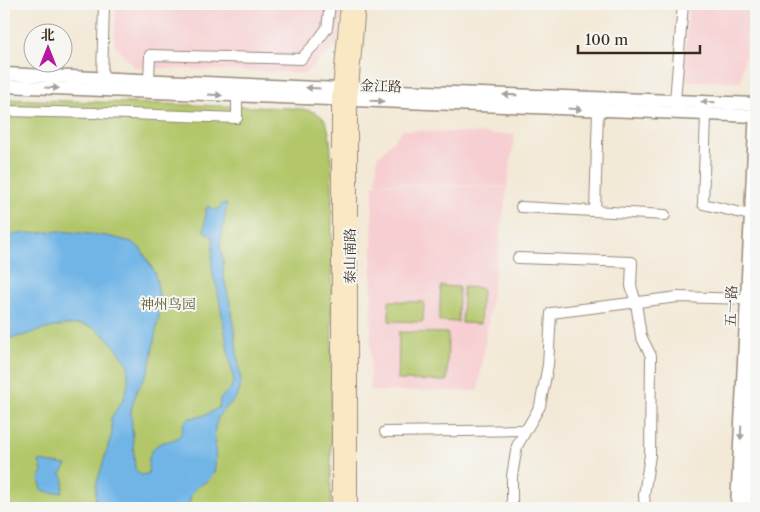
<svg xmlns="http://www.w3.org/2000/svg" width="760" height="512" font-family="'Libre Caslon Text','Noto Serif SC',serif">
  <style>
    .built { fill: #f7cfd2 }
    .green { fill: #b3c76b; stroke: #777844 }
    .water { fill: #71b5e7; stroke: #567082 }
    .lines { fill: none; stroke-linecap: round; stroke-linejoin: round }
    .minor-casing { stroke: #978a7a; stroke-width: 12 }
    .tertiary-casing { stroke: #978a7a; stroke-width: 15 }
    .secondary-casing { stroke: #978a7a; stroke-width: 16 }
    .minor { stroke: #fff; stroke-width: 10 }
    .tertiary { stroke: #fff; stroke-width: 12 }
    .secondary { stroke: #fae7c3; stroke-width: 14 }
    .oneway { fill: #a79f9a }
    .labels { text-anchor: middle; stroke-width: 4; stroke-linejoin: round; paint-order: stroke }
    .street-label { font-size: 14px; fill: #3b2a1e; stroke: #f6f6f2 }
    .park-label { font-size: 14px; fill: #5f5935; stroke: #f6f6f2 }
  </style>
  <rect width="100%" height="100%" fill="#f6f6f2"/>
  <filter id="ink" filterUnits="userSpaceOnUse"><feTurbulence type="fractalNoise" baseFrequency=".02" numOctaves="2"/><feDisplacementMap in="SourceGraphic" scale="10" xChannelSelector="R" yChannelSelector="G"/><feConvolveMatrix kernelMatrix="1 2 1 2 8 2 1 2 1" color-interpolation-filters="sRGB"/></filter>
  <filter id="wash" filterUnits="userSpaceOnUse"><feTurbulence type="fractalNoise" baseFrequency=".0096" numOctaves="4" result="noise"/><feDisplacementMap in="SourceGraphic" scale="20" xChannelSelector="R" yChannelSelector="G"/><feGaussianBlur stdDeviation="1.12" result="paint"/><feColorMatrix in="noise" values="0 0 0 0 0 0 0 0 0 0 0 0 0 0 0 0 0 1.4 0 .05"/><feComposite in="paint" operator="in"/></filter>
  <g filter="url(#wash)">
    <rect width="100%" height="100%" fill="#f3e9d7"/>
    <g class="built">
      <polygon points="116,4 342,4 338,45 305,73 134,67 114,44"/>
      <polygon points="689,4 752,4 741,82 683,81"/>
      <polygon points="403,130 515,135 507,187 376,183 377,158"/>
      <polygon points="373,184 507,188 478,391 370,391"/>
    </g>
    <g class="green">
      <path d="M 4,99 L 289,108 C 301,109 313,109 322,117 C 333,126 331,171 332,185 L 331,508 L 4,508 Z"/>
      <polygon points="441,286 459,287 458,322 439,321"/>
      <polygon points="463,287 482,288 480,324 462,323"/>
      <polygon points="389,301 424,302 423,322 389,321"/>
      <polygon points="399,332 448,333 447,381 398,380"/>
    </g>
    <g class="water">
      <path d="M 222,204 L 227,204 L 220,244 L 223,260 L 223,274 L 232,312 L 241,383 C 239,403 225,404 218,418 C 210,435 219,454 214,472 C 208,488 189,481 189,508 L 95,508 L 96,486 L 112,433 L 111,418 L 124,398 L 128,383 L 128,364 C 119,352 109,336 96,329 C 80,320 55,327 38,331 C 27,334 16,339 4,338 L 4,238 L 18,234 L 61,231 L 107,236 L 132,242 L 141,249 L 155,273 L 161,305 L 149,369 L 136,393 L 131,411 L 135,469 L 141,475 L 148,474 C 149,469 148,463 149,458 C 156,431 182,451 183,424 L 189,418 C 202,417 209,414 219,407 L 220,399 L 230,389 L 234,381 L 230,362 L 217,287 C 209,271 213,255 213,237 L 204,231 L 206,208 L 209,206 L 212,210 L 219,209 Z"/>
      <polygon points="39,461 67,465 61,474 64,479 62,492 52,493 42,490 39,479 42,471"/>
    </g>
  </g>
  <g filter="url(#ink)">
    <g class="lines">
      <g class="minor-casing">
        <g id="minor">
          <polyline points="102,78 104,4"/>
          <polyline points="149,80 150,55 301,59 316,43 327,28 330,4"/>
          <polyline points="675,101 683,4"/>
          <polyline points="4,111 96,113"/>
          <polyline points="102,113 237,118 237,96"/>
          <polyline points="706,115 703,204 750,215"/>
          <polyline points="521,207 665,215"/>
          <polyline points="595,211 598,110"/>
          <polyline points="518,258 632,262 631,286 636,303 641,336 651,356 650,455 644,495 645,508"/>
          <polyline points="385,432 526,430"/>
          <polyline points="512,508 512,476 517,446 540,406 548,365 551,313 678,297 746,299"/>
        </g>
      </g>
      <g class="tertiary-casing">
        <g id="tertiary">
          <polyline points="4,74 340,89 756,104"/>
          <polyline points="4,86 756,116"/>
          <polyline points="737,508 756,109"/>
          <polyline points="748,508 756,303"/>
        </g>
      </g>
      <g class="secondary-casing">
        <g id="secondary">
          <polyline points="339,508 339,100 348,4"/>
          <polyline points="350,508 350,100 358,4"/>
        </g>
      </g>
      <use href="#minor" class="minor"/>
      <use href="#tertiary" class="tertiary"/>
      <use href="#secondary" class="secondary"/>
    </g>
    <defs><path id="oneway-solid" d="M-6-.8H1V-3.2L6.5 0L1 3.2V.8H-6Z" transform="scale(1.25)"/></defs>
    <g class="oneway">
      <use href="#oneway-solid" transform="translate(52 88) rotate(3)"/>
      <use href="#oneway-solid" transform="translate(313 88) rotate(-177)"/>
      <use href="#oneway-solid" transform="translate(215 95) rotate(3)"/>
      <use href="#oneway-solid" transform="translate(510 95) rotate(-178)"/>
      <use href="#oneway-solid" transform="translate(377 101) rotate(2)"/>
      <use href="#oneway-solid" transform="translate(708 102) rotate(-178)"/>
      <use href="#oneway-solid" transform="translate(575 109) rotate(3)"/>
      <use href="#oneway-solid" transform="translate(741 433) rotate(92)"/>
    </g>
  </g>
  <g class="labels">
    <g class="street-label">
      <text transform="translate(381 86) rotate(2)" y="5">金江路</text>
      <text transform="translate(350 256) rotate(-90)" y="5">泰山南路</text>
      <text transform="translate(731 306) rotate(-88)" y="5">五一路</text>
    </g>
    <g class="park-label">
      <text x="168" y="309">神州鸟园</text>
    </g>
  </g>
  <rect width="760" height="512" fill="none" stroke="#f6f6f2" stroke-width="20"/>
  <g transform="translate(48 48)"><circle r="24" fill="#f6f6f2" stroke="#aba49d"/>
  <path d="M0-4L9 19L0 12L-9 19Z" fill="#b5179e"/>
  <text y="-8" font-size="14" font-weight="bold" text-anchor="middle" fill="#3b2a1e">北</text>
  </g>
  <path d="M578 45v8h122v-8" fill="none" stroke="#3b2a1e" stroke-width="2.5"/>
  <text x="585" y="45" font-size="15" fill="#3b2a1e" stroke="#f6f6f2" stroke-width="4" paint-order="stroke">100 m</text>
</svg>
